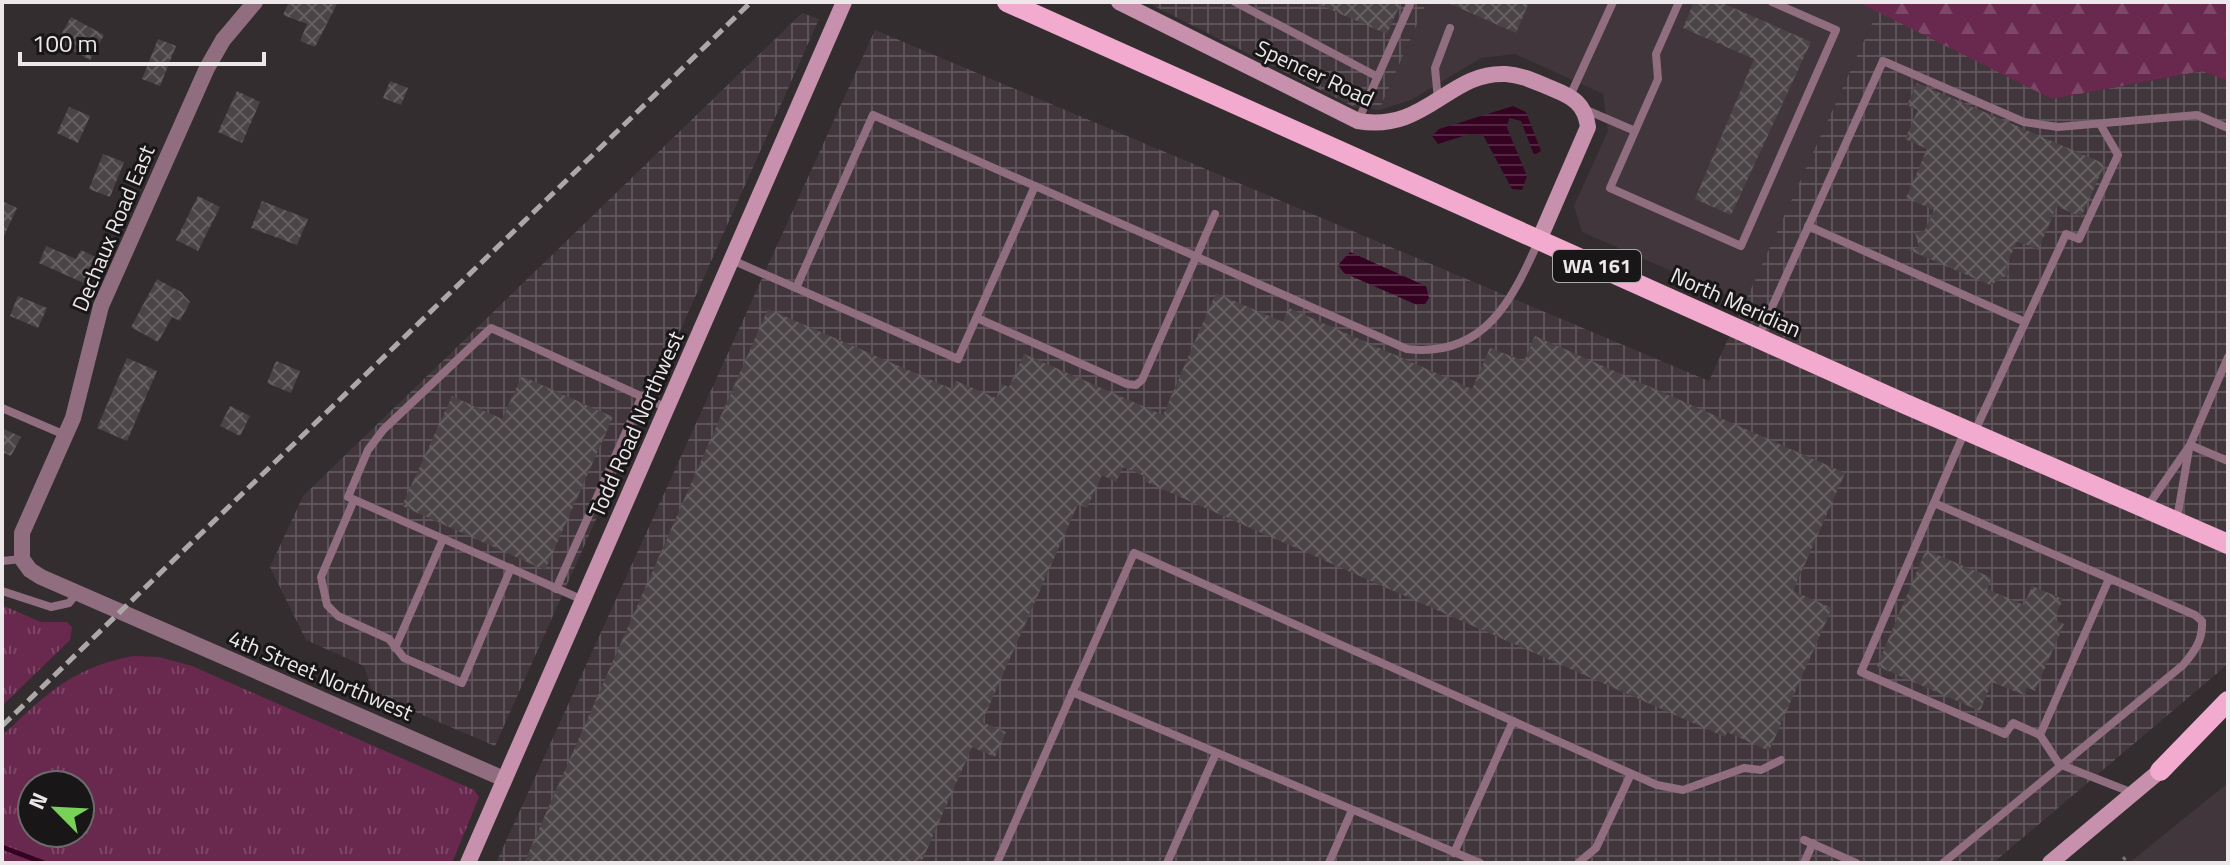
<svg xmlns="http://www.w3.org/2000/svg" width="2230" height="865" font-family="'Titillium Web',sans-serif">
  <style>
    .built { fill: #41363c }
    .industrial { fill: url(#industrial-grid) }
    .grass { fill: url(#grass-tufts); fill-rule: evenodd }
    .forest { fill: url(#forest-firs) }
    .water { fill: url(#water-rules) }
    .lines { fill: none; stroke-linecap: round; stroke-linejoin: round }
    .stream { stroke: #360222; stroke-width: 5 }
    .building { fill: url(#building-cross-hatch) }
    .path { stroke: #777275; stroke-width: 3; stroke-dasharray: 4 6; stroke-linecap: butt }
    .lane { stroke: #906e7f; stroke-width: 8 }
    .street { stroke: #906e7f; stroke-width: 16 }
    .secondary { stroke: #c790ac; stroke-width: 16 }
    .primary { stroke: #f2aace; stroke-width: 20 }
    .rail { stroke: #aca8aa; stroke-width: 5; stroke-dasharray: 12 6; stroke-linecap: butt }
    .labels { text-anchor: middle; stroke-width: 6; stroke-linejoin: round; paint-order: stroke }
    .shield { fill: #191618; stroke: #ada9ab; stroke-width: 2 }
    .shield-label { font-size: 20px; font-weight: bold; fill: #ece8ea }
    .street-label { font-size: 22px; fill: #ece8ea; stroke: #191618 }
  </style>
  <defs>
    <pattern id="industrial-grid" width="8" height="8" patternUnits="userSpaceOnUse" patternTransform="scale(2)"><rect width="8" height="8" fill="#41363c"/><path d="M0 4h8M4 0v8" fill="none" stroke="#5d5358"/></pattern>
    <pattern id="grass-tufts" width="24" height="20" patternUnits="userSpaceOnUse" patternTransform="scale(2)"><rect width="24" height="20" fill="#69284d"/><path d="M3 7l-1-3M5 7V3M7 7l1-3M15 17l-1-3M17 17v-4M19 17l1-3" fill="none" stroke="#7f4767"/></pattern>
    <pattern id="forest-firs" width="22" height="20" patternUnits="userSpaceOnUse" patternTransform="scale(2)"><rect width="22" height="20" fill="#69284d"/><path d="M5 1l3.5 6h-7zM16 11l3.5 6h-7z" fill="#7f4767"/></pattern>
    <pattern id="water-rules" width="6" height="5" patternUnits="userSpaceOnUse" patternTransform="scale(2)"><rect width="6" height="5" fill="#360222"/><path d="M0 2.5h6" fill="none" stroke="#532742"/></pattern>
    <pattern id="building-cross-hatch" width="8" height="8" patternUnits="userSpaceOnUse" patternTransform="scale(2)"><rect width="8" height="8" fill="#4b4447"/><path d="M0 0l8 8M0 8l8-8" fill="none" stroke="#655f62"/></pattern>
  </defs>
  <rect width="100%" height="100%" fill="#332d30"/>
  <g class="built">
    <polygon points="1427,2 1858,2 1878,10 1745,303 1582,232 1574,206 1608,131 1603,94 1515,54 1481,58 1411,100 1379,110"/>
    <polygon points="2228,783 2228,863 2129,863"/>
  </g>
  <g class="industrial">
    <polygon points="1146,2 1427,2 1379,110 1354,107"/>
    <polygon points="1878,10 2052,99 2203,71 2228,81 2228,664 1993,863 496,863 875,30 1709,381"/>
    <polygon points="802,13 819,19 495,746 373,694 364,666 306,640 270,567 303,496"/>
  </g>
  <g class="grass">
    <polygon points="2,605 41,622 67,622 72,627 70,640 2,706"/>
    <path d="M 133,656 L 159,657 L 192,666 L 474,790 L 479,797 L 452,863 L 2,863 L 2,736 C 45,695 73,667 133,656 ZM 32,785 L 80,785 L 80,833 L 32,833 Z"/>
  </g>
  <polygon class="forest" points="1858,2 2228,2 2228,81 2202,71 2052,99"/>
  <g class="water">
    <polygon points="1513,106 1526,112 1541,151 1534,155 1521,121 1509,118 1507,128 1527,176 1522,190 1512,189 1483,135 1470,134 1438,144 1432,136 1439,129"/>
    <polygon points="1350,252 1426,286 1429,298 1425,304 1417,305 1344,273 1338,265"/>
  </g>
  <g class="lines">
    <polyline class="stream" points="2,847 44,863"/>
  </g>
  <g class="building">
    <polygon points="289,2 338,2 315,47 300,41 307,24 283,15"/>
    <polygon points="1313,2 1401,2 1387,34"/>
    <polygon points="1446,2 1529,2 1516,33"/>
    <polygon points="1694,2 1720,2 1811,42 1731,215 1695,199 1754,59 1683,28"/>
    <polygon points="71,17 104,35 90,60 57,42"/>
    <polygon points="158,39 176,46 160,86 142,79"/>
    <polygon points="390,81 408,88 401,105 383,98"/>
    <polygon points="1917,83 2105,164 2081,217 2057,206 2038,250 2017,241 2006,266 2010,274 1990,285 1909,250 1919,247 1915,233 1925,230 1934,210 1906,198 1927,149 1905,139 1918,110 1907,105"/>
    <polygon points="237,91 260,102 242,143 218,132"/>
    <polygon points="69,107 90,116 78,143 57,133"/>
    <polygon points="103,154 124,162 110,197 89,189"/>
    <polygon points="198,196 220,207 198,251 176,240"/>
    <polygon points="2,201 17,208 2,240"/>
    <polygon points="262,201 308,219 297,245 251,228"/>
    <polygon points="46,246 76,259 81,250 98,258 86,284 39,263"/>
    <polygon points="157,279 181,292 190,302 180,321 172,317 158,342 131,327"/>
    <polygon points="1216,293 1283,322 1289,308 1472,389 1490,348 1524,361 1535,336 1845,473 1793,591 1832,608 1769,751 1727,732 1725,737 1144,481 1146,477 1123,467 1116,482 1102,475 1087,508 1078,504 982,722 1006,732 995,757 972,747 921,863 524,863 768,309 952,389 956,381 996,398 1002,384 1009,387 1024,354 1163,415"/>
    <polygon points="18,296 47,308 38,328 10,316"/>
    <polygon points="127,358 157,371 127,441 97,428"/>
    <polygon points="276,361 300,371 291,393 267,383"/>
    <polygon points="522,376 613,417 545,570 402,506 452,396 502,419"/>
    <polygon points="230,406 250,416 240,436 220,426"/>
    <polygon points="2,428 21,437 11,456 2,452"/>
    <polygon points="1926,550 1992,578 1987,589 2024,605 2032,586 2063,599 2054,620 2064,624 2035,691 2027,687 2024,695 1992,682 1980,711 1877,666"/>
  </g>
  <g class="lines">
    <polyline class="path" points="2123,857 2128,863"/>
    <g class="lane">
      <polyline points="1235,2 1378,77"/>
      <polyline points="1679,2 1656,54 1658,79 1610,188 1741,246 1836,30 1772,2"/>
      <polyline points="1570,96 1613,2"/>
      <polyline points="1438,100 1435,68 1450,28"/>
      <polyline points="1584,109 1635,131"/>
      <polyline points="1358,121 1411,2"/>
      <polyline points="1808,226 2025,322"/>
      <polyline points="732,260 958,359 1035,186"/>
      <path d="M 796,288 L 873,115 L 1407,349 C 1485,358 1512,300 1539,240"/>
      <polyline points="977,318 1127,384 1136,385 1142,380 1215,214"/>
      <polyline points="1758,338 1883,61 2024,122 2058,127 2197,115 2228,128"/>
      <polyline points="2,408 65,435"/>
      <polyline points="1965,431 1861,672 2005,734 2013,723 2040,735 2059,764 2133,793"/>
      <polyline points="1974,433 2066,234 2079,239 2118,155 2100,124"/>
      <polyline points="2190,445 2228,461"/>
      <polyline points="354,500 321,577 327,605 338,616 389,639 404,658 462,683 511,568"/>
      <path d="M 1934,503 L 2195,615 L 2202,621 C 2203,640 2195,651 2183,665 L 1943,863"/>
      <polyline points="2147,507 2190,445 2228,357"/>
      <polyline points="2177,519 2189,449"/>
      <polyline points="2,561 22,559"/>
      <polyline points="556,589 642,396"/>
      <polyline points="2,591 51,607 69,603 77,593"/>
      <polyline points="583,600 348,497 368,450 383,430 491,328 667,408"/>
      <polyline points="395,648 443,539"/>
      <polyline points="1072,692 1480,863"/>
      <polyline points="2040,735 2109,579"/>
      <polyline points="1804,840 1856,863"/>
      <polyline points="1454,853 1513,721"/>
      <polyline points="997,863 1134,553 1657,785 1683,790 1744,768 1761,770 1781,760"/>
      <polyline points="1167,863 1216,753"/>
      <polyline points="1329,863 1352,810"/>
      <polyline points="1578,863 1596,848 1631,774"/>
      <polyline points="1804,863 1813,843"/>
    </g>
    <polyline class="street" points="255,2 223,40 207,68 101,306 73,418 22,533 22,559 30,570 41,577 504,779"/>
    <g class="secondary">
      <path d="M 1119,2 L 1358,121 C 1426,133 1449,71 1506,74 C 1523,75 1538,83 1553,89 C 1573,97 1585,104 1588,127 L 1539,240"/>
      <polyline points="468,863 844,2"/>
      <polyline points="2050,863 2168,764"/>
    </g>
    <g class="primary">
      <polyline points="1007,2 1903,403 2228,544"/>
      <polyline points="2160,771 2228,701"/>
    </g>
    <polyline class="rail" points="2,726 751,2"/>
  </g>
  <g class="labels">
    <rect class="shield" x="1553" y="250" width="88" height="32" rx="6"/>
    <g class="shield-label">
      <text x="1597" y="273">WA 161</text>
    </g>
    <g class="street-label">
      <text transform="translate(1315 73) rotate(25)" y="8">Spencer Road</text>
      <text transform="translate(113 228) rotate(-67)" y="8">Dechaux Road East</text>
      <text transform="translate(1736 302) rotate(24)" y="8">North Meridian</text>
      <text transform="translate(636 424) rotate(-66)" y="8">Todd Road Northwest</text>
      <text transform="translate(321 675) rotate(23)" y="8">4th Street Northwest</text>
    </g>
  </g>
  <rect width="2230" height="865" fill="none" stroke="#ece8ea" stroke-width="8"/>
  <g transform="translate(56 809) rotate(294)"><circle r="38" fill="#191618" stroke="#6d6a6c" stroke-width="2"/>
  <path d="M0-6L14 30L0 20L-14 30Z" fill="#7ad157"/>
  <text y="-12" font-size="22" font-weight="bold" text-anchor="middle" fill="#ece8ea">N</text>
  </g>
  <path d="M20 52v12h244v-12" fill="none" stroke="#ece8ea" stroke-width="4"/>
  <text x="32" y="52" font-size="24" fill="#ece8ea" stroke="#191618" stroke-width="6" paint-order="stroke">100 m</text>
</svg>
